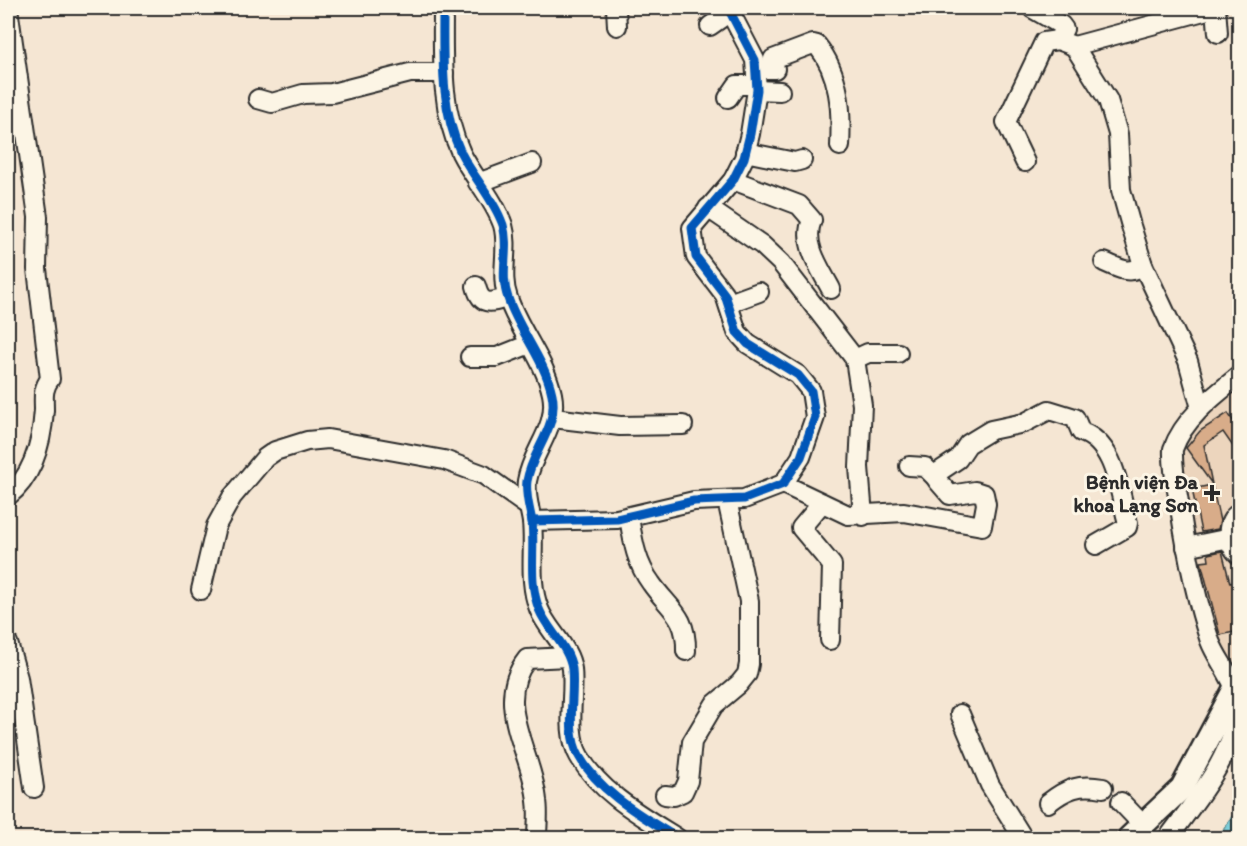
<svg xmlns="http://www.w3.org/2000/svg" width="1247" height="846" font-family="Itim,sans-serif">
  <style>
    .built { fill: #ecd5bd }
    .water { fill: #7cccd7; stroke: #5c8c92; stroke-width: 1.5 }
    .building { fill: #d8ac89; stroke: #2b2b2b; stroke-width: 1.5 }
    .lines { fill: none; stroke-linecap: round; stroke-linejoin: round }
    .minor-casing { stroke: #2b2b2b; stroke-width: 22 }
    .major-casing { stroke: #2b2b2b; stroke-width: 27 }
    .minor { stroke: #fcf5e5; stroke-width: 18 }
    .major { stroke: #fcf5e5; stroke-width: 22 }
    .cycleway-casing { stroke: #fcf5e5; stroke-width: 13 }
    .cycleway { stroke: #0057b8; stroke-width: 9 }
    .poi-dot { fill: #2b2b2b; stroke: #fcf5e5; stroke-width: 2 }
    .labels { text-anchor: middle; stroke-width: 6; stroke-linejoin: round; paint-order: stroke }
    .poi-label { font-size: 20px; font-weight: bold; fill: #2b2b2b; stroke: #fcf5e5; text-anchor: end }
  </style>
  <rect width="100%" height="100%" fill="#f5e6d3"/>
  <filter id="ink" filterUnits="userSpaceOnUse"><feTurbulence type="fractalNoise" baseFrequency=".0167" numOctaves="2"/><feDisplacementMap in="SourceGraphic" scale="12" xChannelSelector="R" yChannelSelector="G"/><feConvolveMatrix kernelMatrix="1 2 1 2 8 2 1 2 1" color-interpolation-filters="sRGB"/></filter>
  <g filter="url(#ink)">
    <polygon class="built" points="1239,382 1240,657 1228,665 1196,571 1179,445 1220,397"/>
    <polygon class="water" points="1239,806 1239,838 1218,838"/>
    <g class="building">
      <polygon points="1228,413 1239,430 1239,455 1223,432 1204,445 1212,484 1186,448 1200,431"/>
      <polygon points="1212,485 1220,521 1218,529 1201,532 1192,489"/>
      <polygon points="1222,551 1230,583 1239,581 1239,631 1220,635 1201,562 1209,561 1208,554"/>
    </g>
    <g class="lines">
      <g class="minor-casing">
        <g id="minor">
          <path d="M 443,8 C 443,56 440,108 461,153 C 473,177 494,199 503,225 C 510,249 499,274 508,298 C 519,331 545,360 552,394 C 559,427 532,450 527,481 C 525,495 530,509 532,522 C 535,551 528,581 539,609 C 547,630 569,646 572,669 C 575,697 565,731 579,756 C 600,793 642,816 677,838"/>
          <polyline points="616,8 617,26"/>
          <polyline points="1216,8 1218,33"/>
          <polyline points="1033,9 1061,25 1064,29 1058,40"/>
          <polyline points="710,26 730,12"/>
          <polyline points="1074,46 1215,8"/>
          <path d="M 757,69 L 775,69 L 773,59 L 813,44 L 817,45 C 840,74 842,110 840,146"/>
          <polyline points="757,90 780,91"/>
          <polyline points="728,98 737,85 757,85"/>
          <polyline points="258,99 272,103 303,94 332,93 410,73 444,73"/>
          <polyline points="745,152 795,162 802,160"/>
          <polyline points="1025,162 1006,122 1044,42 1058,40 1074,46 1108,100 1118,134 1121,190 1131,226 1143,265 1188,361 1201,408"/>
          <path d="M 733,180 L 799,205 L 812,220 C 802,244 820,268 831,289"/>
          <polyline points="478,183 532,163"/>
          <polyline points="708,208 762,245 781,263 855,359 862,405 859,467 863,516"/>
          <path d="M 1104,262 C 1119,268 1129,276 1143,265"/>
          <path d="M 476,286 C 481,306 490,303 507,298"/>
          <polyline points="729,303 759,292"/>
          <polyline points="470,357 497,357 530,344"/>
          <polyline points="855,359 868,353 898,353"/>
          <polyline points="553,418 620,426 683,425"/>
          <polyline points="909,466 925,467 935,477"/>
          <path d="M 783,484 L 848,515 L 904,512 L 982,526 L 986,504 L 984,494 L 975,491 L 950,495 L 937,480 L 937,473 L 958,459 L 968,444 L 991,430 L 1024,423 L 1049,410 L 1075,418 L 1081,432 C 1116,443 1119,493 1128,523 L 1127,527 L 1096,545"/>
          <path d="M 8,496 C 33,476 42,441 44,410 C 44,398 42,389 50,379 L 37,269 L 38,217 L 8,8"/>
          <polyline points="822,503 801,528 832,565 830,640"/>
          <path d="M 1240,512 C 1224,522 1226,544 1240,556"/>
          <path d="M 629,517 C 633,541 636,563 651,583 C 669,609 687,615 686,651"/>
          <polyline points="532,521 617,519 694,501 744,499 783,484 801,457 815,417 811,391 798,375 748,344 737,332 725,295 696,257 692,228 733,180 744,158 750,134 757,90 755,60 728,8"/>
          <polyline points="1186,547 1230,538"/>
          <polyline points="201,590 216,526 232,497 265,458 275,451 307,441 328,439 444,460 484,475 529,507"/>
          <polyline points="8,643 18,678 34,788"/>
          <polyline points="960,714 990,785 1023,838"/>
          <polyline points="665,795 674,796 683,792 688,781 692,742 714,705 739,684 747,674 749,664 749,601 727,500"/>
          <polyline points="1121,802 1143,825"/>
          <path d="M 1048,803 C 1067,788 1079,784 1103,788"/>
          <path d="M 537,838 C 537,826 539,813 537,801 C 533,753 492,704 527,659 L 568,657"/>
          <path d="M 1168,838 C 1196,800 1237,753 1238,702 C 1238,684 1217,660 1210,641 C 1195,597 1187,554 1180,508 C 1177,489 1172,469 1173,449 C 1184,418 1214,396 1240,375"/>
        </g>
      </g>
      <g class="major-casing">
        <polyline id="major" points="1129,838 1182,788 1240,679"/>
      </g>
      <use href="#minor" class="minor"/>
      <use href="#major" class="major"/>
      <g class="cycleway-casing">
        <g id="cycleway">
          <path d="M 443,8 C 443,56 440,108 461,153 C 473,177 494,199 503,225 C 510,249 499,274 508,298 C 519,331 545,360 552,394 C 559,427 532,450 527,481 C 525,495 530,509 532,522 C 535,551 528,581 539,609 C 547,630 569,646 572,669 C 575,697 565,731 579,756 C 600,793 642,816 677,838"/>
          <polyline points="532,521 617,519 694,501 744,499 783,484 801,457 815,417 811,391 798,375 748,344 737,332 725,295 696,257 692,228 733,180 744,158 750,134 757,90 755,60 728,8"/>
        </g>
      </g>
      <use href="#cycleway" class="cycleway"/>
    </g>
  </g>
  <path class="poi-dot" d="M1209 484h6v6h6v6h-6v6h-6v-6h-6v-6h6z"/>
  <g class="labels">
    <g class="poi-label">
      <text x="1198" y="489">Bệnh viện Đa<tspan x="1198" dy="23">khoa Lạng Sơn</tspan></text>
    </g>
  </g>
  <rect width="1247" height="846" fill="none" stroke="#fcf5e5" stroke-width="30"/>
  <rect x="15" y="15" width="1217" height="816" fill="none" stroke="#2b2b2b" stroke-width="2" filter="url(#ink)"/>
</svg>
